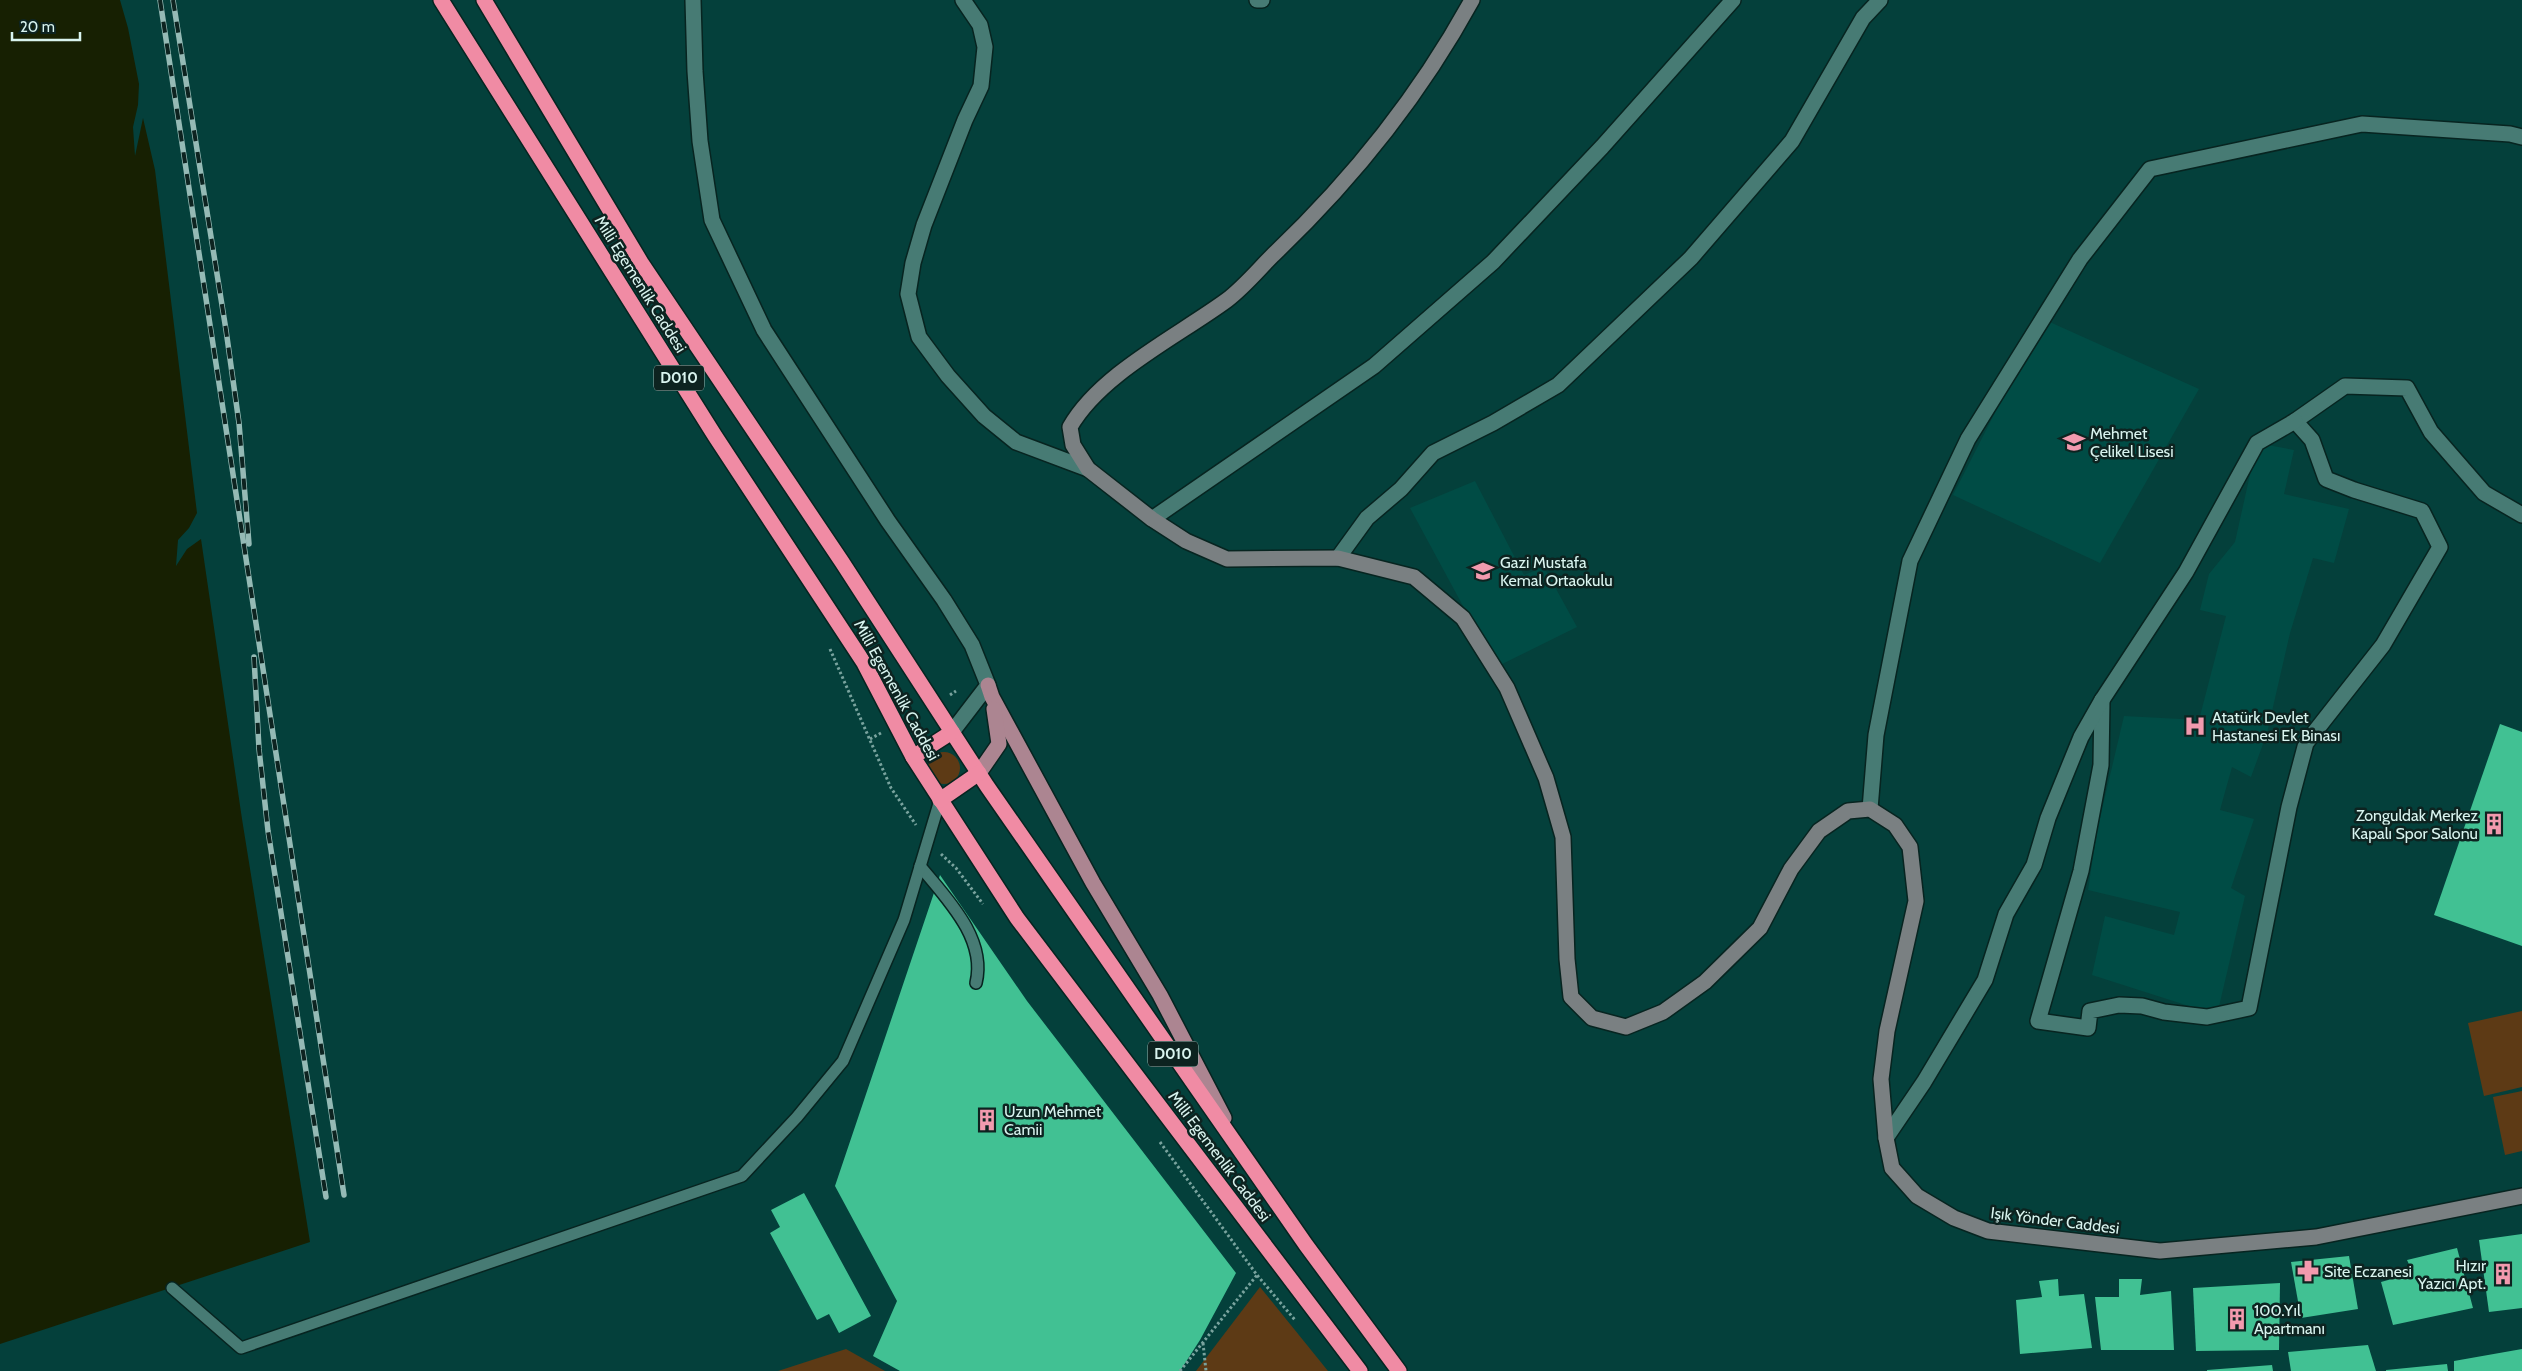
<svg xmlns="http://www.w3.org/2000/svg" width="2522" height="1371" font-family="Cabin,sans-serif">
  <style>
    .built { fill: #004c45 }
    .green { fill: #5d3a15 }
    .water { fill: #172002 }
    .building { fill: #41c193 }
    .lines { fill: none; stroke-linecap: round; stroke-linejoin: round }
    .lane-casing { stroke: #072420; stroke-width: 14 }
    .street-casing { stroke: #072420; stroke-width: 18 }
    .secondary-casing { stroke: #072420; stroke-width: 18 }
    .primary-casing { stroke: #072420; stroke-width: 18 }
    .highway-casing { stroke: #072420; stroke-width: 18 }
    .path { stroke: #79a39e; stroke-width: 3; stroke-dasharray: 2.5 2.5; stroke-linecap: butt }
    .lane { stroke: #477b74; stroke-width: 11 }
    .street { stroke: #477b74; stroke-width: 15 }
    .secondary { stroke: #7a8082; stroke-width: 15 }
    .primary { stroke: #ac8591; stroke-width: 15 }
    .highway { stroke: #f08ba4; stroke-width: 15 }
    .rail-casing { stroke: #95bab5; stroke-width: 5.5 }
    .rail { stroke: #0d2320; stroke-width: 4; stroke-dasharray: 11; stroke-linecap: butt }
    .labels { text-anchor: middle; stroke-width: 5; stroke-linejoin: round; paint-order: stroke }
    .shield { fill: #0d2320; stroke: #9cb5b1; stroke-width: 1 }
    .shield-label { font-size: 15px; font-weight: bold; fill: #d9f4ef }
    .street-label { font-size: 16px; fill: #d9f4ef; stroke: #0d2320 }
    .poi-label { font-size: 16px; fill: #d9f4ef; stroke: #0d2320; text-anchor: start }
  </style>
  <rect width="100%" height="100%" fill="#04403b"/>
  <g class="built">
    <polygon points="2043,319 2199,389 2100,563 1953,495"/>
    <polygon points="2257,443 2294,450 2284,494 2349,509 2334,563 2313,558 2290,633 2267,733 2251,777 2232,767 2220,810 2254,819 2231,888 2245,896 2217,1015 2092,975 2105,916 2174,935 2180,912 2088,890 2097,831 2124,716 2199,720 2226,616 2200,610 2209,574 2235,542"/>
    <polygon points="1475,481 1524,575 1544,567 1577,627 1496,667 1410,508"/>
  </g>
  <g class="green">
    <circle cx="944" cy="768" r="16"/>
    <polygon points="2522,1011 2522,1087 2484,1096 2468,1023"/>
    <polygon points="2522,1091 2522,1151 2505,1155 2493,1097"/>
    <polygon points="1260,1287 1328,1371 1196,1371"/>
    <polygon points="846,1349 885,1371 778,1371"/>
  </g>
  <polygon class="water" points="0,0 120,0 128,28 139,84 138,105 133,127 135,156 143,118 155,170 197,513 189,528 178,540 176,566 187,549 201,539 242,819 310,1242 0,1344"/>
  <g class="building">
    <polygon points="2500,724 2522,732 2522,946 2434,915"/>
    <polygon points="940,875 1027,1001 1236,1273 1200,1340 1180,1371 900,1371 873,1356 897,1301 835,1186"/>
    <polygon points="804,1193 871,1316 839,1333 829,1314 817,1320 770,1233 780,1227 771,1210"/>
    <polygon points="2522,1234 2522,1308 2489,1312 2479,1240"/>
    <polygon points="2457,1248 2473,1308 2393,1325 2381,1282 2413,1273 2407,1260"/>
    <polygon points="2349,1256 2358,1309 2301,1318 2291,1262"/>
    <polygon points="2058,1279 2059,1296 2084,1294 2092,1348 2020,1354 2016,1300 2042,1297 2039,1281"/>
    <polygon points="2119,1279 2142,1279 2140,1295 2171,1291 2174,1350 2101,1350 2095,1297 2119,1297"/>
    <polygon points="2280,1283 2279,1350 2196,1351 2193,1288"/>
    <polygon points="2368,1345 2376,1371 2291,1371 2288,1352"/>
    <polygon points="2522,1349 2522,1371 2454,1371 2454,1361"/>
    <polygon points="2447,1364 2448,1371 2386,1371 2386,1370"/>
    <polygon points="2272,1365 2273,1371 2207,1371 2207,1370"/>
  </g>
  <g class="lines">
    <g class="lane-casing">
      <g id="lane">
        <path d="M 920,866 C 946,898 987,938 976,983"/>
        <polyline points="172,1288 241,1348 742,1176 797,1117 843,1061 904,920 940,800"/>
      </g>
    </g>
    <g class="street-casing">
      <g id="street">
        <polyline points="693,0 695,71 700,141 712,220 764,330 888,521 944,600 972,645 988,685 952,732"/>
        <polyline points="963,0 980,25 985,47 981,86 965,120 924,225 913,263 908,294 919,337 948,376 984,416 1016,442 1088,469"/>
        <polyline points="1257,0 1262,0"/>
        <polyline points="1152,519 1374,366 1493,262 1602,147 1733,0"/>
        <polyline points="1338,558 1367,518 1401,489 1433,453 1493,423 1558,385 1691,258 1792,141 1863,18 1880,0"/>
        <polyline points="2102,700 2101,765 2081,871 2038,1021 2088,1028 2090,1011 2119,1005 2142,1006 2164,1012 2207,1017 2249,1008 2289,807 2306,743 2383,645 2440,547 2422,511 2354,490 2326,479 2312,440 2295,421 2345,386 2407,388 2431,432 2484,493 2522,515"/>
        <polyline points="1870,809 1876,735 1910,561 1968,439 2080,259 2150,169 2362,124 2510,134 2522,137"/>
        <polyline points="1886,1138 1924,1082 1985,980 2006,914 2034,865 2048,818 2081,737 2102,700 2186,572 2257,443 2295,421"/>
      </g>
    </g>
    <g class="secondary-casing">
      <path id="secondary" d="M 1472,0 C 1420,95 1351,181 1273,255 C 1258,270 1244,287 1227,300 C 1178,336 1100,374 1070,427 L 1073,445 L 1088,469 L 1152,519 L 1186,541 L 1227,559 L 1338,558 L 1414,577 L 1463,618 L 1507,688 L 1546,778 L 1563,837 L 1567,959 L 1571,997 L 1592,1018 L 1626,1027 L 1663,1012 L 1705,982 L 1760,928 L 1791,869 L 1819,831 L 1848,811 L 1870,809 L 1895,825 L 1910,847 L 1916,901 L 1887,1031 L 1881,1079 L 1886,1138 L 1892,1168 L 1917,1196 L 1954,1218 L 1988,1231 L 2160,1251 L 2316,1237 L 2522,1196"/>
    </g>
    <g class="primary-casing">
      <g id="primary">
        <polyline points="988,685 992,697 1093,883 1160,995 1224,1118"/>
        <polyline points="979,773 999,744 994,709"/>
      </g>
    </g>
    <g class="highway-casing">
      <g id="highway">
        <polyline points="441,0 715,436 864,663 913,757 1017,918 1360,1371"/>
        <polyline points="484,0 642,264 842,562 987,786 1306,1245 1399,1371"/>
        <polyline points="913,757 952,732"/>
        <polyline points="940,800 979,773"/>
      </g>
    </g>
    <g class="path">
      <polyline points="830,649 891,788 916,825"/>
      <polyline points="950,695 956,691"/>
      <polyline points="870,739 881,733"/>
      <polyline points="941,854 956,868 983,904"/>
      <polyline points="1160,1142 1257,1275 1295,1320"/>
      <polyline points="1203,1343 1206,1371"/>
      <polyline points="1180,1371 1257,1275"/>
    </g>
    <use href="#lane" class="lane"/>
    <use href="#street" class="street"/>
    <use href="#secondary" class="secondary"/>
    <use href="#primary" class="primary"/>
    <use href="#highway" class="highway"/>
    <g class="rail-casing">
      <g id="rail">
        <polyline points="160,0 344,1195"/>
        <polyline points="173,0 226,330 239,423 249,544"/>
        <polyline points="254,657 259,749 268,831 326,1197"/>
      </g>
    </g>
    <use href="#rail" class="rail"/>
  </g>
  <defs>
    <g id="school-bare" transform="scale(1.725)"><path d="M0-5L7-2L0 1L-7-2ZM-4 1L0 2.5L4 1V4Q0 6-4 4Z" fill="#f29aae" stroke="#0d2320" stroke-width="2.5" paint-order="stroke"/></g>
    <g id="hospital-bare" transform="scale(1.725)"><path d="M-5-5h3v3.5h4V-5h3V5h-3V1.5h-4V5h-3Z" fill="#f29aae" stroke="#0d2320" stroke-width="2.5" paint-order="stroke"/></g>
    <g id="building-bare" transform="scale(1.725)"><path d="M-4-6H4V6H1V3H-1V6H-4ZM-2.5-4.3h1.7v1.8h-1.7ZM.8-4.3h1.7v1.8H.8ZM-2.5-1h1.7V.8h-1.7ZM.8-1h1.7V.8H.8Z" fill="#f29aae" stroke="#0d2320" stroke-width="2.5" paint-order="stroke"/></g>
    <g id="pharmacy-bare" transform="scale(1.725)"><path d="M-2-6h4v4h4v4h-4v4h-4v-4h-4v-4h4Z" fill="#f29aae" stroke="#0d2320" stroke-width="2.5" paint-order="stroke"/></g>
  </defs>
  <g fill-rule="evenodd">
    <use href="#school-bare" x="2074" y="442"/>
    <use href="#school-bare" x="1483" y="571"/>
    <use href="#hospital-bare" x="2195" y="726"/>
    <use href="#building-bare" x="2494" y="824"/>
    <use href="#building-bare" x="987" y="1120"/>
    <use href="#pharmacy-bare" x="2308" y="1271"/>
    <use href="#building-bare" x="2503" y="1274"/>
    <use href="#building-bare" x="2237" y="1319"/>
  </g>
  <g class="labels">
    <g class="shield">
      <rect x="654" y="365.5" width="50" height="25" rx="4"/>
      <rect x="1148" y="1041.5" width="50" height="25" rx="4"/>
    </g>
    <g class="shield-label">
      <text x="679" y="383">D010</text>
      <text x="1173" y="1059">D010</text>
    </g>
    <g class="street-label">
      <text transform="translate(641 284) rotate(58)" y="6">Milli Egemenlik Caddesi</text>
      <text transform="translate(897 690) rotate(61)" y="6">Milli Egemenlik Caddesi</text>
      <text transform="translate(1220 1156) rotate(53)" y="6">Milli Egemenlik Caddesi</text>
      <text transform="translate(2055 1220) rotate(7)" y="6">Işık Yönder Caddesi</text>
    </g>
    <g class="poi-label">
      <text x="2090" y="439">Mehmet<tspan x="2090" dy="18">Çelikel Lisesi</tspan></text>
      <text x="1500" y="568">Gazi Mustafa<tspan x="1500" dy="18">Kemal Ortaokulu</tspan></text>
      <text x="2212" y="723">Atatürk Devlet<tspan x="2212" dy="18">Hastanesi Ek Binası</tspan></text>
      <text x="2478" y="821" text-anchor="end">Zonguldak Merkez<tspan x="2478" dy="18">Kapalı Spor Salonu</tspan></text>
      <text x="1004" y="1117">Uzun Mehmet<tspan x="1004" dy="18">Camii</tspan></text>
      <text x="2486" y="1271" text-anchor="end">Hızır<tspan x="2486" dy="18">Yazıcı Apt.</tspan></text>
      <text x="2324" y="1277">Site Eczanesi</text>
      <text x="2254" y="1316">100.Yıl<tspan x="2254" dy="18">Apartmanı</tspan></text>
    </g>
  </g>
  <path d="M12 32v8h68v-8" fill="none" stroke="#d9f4ef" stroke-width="2.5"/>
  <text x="20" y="32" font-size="15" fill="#d9f4ef" stroke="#0d2320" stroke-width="4" paint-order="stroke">20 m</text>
</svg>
